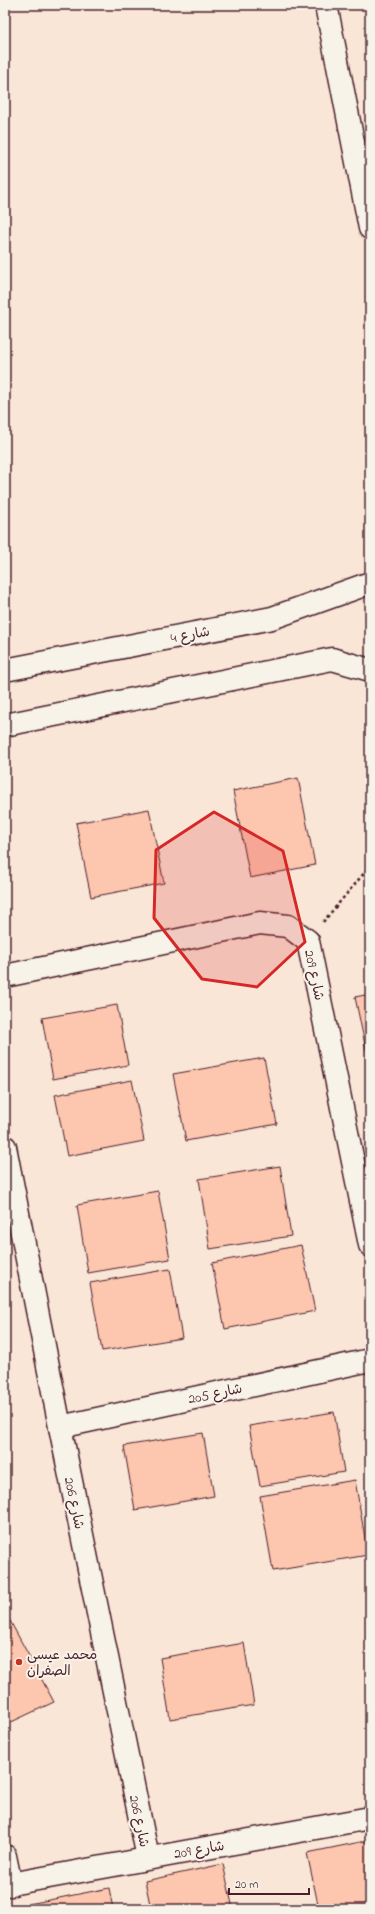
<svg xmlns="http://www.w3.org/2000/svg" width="375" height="1914" font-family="'Indie Flower','Playpen Sans Arabic',sans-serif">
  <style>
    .building { fill: #fdc6af; stroke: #4a1f2b }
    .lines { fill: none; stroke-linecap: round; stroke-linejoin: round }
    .street-casing { stroke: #4a1f2b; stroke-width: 25 }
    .path { stroke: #4a1f2b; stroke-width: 2.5; stroke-dasharray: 3 3; stroke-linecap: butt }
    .street { stroke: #f7f3e8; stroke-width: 22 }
    .marked { fill: #d62828; fill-opacity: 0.2; stroke: #d62828; stroke-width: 3; stroke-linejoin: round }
    .poi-dot { fill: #c8321e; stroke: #f7f3e8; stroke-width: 1.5 }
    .labels { text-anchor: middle; stroke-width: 4; stroke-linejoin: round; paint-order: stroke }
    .street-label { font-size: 14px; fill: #4a1f2b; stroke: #f7f3e8 }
    .poi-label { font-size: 14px; fill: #4a1f2b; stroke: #f7f3e8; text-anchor: start }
  </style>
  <rect width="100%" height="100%" fill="#f9e6d7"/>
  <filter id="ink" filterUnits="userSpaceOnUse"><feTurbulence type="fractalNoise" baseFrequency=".025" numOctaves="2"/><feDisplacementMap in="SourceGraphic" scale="8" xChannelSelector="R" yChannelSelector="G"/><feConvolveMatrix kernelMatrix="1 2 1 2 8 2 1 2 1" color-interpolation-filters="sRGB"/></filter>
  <g filter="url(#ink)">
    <g class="building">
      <polygon points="298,778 315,865 250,878 233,791"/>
      <polygon points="149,809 164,883 91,897 76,823"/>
      <polygon points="370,994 370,1059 368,1059 355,997"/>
      <polygon points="117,1005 128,1065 53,1079 42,1018"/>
      <polygon points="264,1058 277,1124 186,1141 173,1074"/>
      <polygon points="132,1080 144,1141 67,1156 55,1095"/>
      <polygon points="280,1166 291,1236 210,1249 199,1179"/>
      <polygon points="158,1191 170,1259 88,1273 77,1205"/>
      <polygon points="301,1245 315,1311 225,1329 212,1263"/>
      <polygon points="170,1269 182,1338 102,1351 90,1283"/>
      <polygon points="334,1412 344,1472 260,1486 249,1426"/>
      <polygon points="203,1433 214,1496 135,1510 124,1446"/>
      <polygon points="355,1480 368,1555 273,1571 260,1496"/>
      <polygon points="9,1619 54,1702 5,1725 5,1622"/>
      <polygon points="244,1643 254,1705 170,1719 160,1658"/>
      <polygon points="370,1840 370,1909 319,1909 307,1853"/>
      <polygon points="223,1864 233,1909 151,1909 145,1881"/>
      <polygon points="109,1888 113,1909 30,1909 29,1904"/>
    </g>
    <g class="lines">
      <g class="street-casing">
        <g id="street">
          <polyline points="326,5 370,228"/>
          <polyline points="5,670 272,618 370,583"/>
          <polyline points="5,725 332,659 370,670"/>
          <polyline points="5,976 260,923 288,926 308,941 370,1245"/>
          <polyline points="5,1147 60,1427 148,1858"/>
          <polyline points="60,1427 370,1360"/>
          <polyline points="5,1856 11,1885"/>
          <polyline points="5,1885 370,1818"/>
        </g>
      </g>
      <polyline class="path" points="323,922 370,866"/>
      <use href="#street" class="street"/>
    </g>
  </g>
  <path class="marked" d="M 214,812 L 283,851 L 305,942 L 257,987 L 202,979 L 154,918 L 156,850 Z"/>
  <circle class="poi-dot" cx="19" cy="1662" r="4"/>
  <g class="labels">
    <g class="street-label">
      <text transform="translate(190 634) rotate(-11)" y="5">شارع 4</text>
      <text transform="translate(315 975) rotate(78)" y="5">شارع 209</text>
      <text transform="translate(215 1393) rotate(-12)" y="5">شارع 205</text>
      <text transform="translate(75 1503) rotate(78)" y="5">شارع 206</text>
      <text transform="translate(140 1821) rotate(78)" y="5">شارع 206</text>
      <text transform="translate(199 1849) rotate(-10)" y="5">شارع 209</text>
    </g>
    <g class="poi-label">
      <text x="27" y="1659">محمد عيسى<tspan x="27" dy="16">الصفران</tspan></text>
    </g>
  </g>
  <rect width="375" height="1914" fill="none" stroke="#f7f3e8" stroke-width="20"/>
  <rect x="10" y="10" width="355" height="1894" fill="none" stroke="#4a1f2b" stroke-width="1.5" filter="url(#ink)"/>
  <path d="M229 1888v6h80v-6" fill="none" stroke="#4a1f2b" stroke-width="2"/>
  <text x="235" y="1888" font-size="12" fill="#4a1f2b" stroke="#f7f3e8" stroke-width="3" paint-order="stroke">20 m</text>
</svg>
